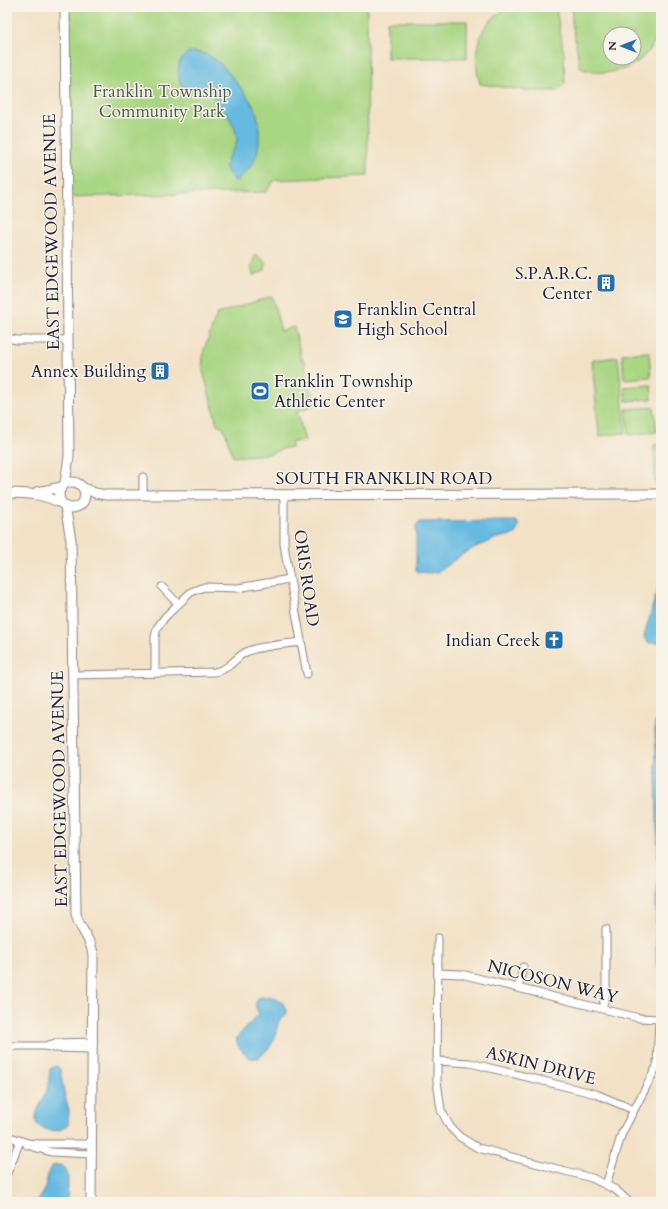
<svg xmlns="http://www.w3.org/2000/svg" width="668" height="1209" font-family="Cardo,serif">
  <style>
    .green { fill: #a9d683; stroke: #667c5f; fill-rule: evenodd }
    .water { fill: #65bae1; stroke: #446e8e }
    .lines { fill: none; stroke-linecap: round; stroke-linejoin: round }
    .minor-casing { stroke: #8a8280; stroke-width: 9 }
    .major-casing { stroke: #8a8280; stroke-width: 11 }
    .minor { stroke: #fff; stroke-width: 7 }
    .major { stroke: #fff; stroke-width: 9 }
    .labels { text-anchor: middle; stroke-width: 3; stroke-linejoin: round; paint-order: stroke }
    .park-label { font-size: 17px; fill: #4a5851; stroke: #f7f3e8 }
    .street-label { font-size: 17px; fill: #22223b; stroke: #f7f3e8 }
    .poi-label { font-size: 17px; fill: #22223b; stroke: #f7f3e8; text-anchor: end }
  </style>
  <rect width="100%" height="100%" fill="#f7f3e8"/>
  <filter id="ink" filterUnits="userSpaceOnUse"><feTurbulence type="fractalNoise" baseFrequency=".025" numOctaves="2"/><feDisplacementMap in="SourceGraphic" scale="8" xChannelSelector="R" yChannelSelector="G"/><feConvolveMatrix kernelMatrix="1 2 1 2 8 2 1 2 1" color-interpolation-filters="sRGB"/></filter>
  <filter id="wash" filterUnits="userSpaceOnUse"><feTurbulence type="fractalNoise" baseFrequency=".012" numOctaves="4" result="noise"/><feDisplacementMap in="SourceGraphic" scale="16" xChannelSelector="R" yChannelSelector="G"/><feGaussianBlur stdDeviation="0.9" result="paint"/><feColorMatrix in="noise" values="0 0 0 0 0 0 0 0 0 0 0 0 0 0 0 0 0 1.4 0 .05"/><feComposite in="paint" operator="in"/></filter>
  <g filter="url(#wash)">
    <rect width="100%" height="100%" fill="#f2e1c6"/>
    <g class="green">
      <polygon points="68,7 367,7 368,176 275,180 266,192 67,197"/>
      <path d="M 511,7 L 556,8 L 564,55 L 565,83 L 558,91 L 529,91 L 480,84 C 471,52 477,21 511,7 Z"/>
      <path d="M 572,7 L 659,7 C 665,54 624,84 580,68 L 572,21 ZM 610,34 L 634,34 L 634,58 L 610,58 Z"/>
      <rect x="387" y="21" width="80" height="37"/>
      <polygon points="256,254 266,263 265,270 253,276 251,266"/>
      <polygon points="272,296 281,331 294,327 302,360 304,360 308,376 307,377 315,405 297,411 305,441 292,442 292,448 285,448 269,454 233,457 224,428 217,424 202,367 204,350 217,314"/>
      <polygon points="649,352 651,377 624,379 622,354"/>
      <polygon points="618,357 626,433 599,436 592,360"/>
      <polygon points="651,385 652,399 626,401 624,387"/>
      <polygon points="654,407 657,432 629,435 626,409"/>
      <polygon points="654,445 661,445 661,484 658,486 655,483"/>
    </g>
    <g class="water">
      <path d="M 188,52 C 213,51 223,65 237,83 C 244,92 251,101 256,111 C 258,117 259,125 259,132 C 260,155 254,168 235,181 C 233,178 228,173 226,169 C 223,157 238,149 237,138 C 236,129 230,117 224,110 C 220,103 214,96 207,93 C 201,90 195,91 189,90 C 177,86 177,71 180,61 C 182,57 186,55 188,52 Z"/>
      <polygon points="515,521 518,523 518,527 516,534 497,538 478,546 463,554 437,572 430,573 418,572 416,570 416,526 419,522"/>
      <polygon points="661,577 661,642 649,643 646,641 644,636"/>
      <polygon points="661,719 661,971 657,967 656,962 656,898 658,875 655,723 657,720"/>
      <path d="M 269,996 C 278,999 288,1004 287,1014 L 278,1023 C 277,1039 270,1049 258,1058 L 250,1058 C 243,1052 235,1045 237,1037 L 259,1014 L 256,1008 L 256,1000 L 258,998 Z"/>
      <path d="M 56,1066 L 58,1067 L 60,1070 L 65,1097 L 69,1110 L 68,1125 C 60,1131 55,1132 45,1129 C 25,1124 43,1102 47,1090 C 49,1083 49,1076 50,1069 Z"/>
      <path d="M 56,1165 C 59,1165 63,1165 65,1168 C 70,1174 67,1195 67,1202 L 37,1202 L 45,1188 L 49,1170 L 52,1166 Z"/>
    </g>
  </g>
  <g filter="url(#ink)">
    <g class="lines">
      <g class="minor-casing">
        <g id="minor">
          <polyline points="7,338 17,340 68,340"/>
          <polyline points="143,477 143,495"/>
          <polyline points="284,495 284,544 286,557 307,674"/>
          <polyline points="162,587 178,604"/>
          <polyline points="155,673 155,637 157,628 165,617 191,592 204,587 238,588 290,579"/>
          <path d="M 73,675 L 215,672 C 232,668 233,659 246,652 C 257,646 288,644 301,642"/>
          <polyline points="438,938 437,1081 441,1110 450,1127 460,1137 478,1148 592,1178 616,1190 629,1202"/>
          <polyline points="438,973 461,974 639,1018 661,1019"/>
          <polyline points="518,988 523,967"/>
          <polyline points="602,1009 606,993 606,929"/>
          <polyline points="7,1046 46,1046 53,1048 92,1049"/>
          <polyline points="46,1046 55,1043 93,1042"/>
          <polyline points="437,1061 470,1063 596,1094 634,1110"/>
          <polyline points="7,1136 28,1143 39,1144 92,1144"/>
          <polyline points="27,1145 51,1152 92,1154"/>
          <polyline points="7,1173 20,1141"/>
          <polyline points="606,1185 622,1133 657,1066 659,1019"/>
        </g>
      </g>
      <g class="major-casing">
        <g id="major">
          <polyline points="65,7 69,456 65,484"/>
          <circle cx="72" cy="495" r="13"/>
          <polyline points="84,488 95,493 106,495 661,494"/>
          <polyline points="37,492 62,487"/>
          <path d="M 7,493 C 32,494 40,493 63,504"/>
          <path d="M 65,506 L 71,540 L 76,914 C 79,929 91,938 93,954 L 91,1202"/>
        </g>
      </g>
      <use href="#minor" class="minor"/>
      <use href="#major" class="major"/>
    </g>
  </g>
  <defs>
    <g id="building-square" transform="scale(1)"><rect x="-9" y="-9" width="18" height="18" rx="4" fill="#1f6fb2" stroke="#f7f3e8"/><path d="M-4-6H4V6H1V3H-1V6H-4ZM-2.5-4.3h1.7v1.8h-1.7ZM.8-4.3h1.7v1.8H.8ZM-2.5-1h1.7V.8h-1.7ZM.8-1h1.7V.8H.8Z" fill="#fff"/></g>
    <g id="school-square" transform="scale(1)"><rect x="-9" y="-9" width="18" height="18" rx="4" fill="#1f6fb2" stroke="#f7f3e8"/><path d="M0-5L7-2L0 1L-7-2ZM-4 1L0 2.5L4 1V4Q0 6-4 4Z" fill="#fff"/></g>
    <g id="stadium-square" transform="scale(1)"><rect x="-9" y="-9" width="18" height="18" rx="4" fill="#1f6fb2" stroke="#f7f3e8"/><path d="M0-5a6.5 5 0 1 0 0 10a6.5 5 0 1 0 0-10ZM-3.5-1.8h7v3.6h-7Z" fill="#fff"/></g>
    <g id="church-square" transform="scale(1)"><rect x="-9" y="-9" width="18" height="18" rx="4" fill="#1f6fb2" stroke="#f7f3e8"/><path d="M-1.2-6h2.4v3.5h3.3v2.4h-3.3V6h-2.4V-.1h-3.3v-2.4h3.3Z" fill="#fff"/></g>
  </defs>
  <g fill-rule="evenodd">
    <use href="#building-square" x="606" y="283"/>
    <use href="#school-square" x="343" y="319"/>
    <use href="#building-square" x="160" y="371"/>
    <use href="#stadium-square" x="260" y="391"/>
    <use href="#church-square" x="554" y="640"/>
  </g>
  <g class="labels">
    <g class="park-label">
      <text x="162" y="97">Franklin Township<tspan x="162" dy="20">Community Park</tspan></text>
    </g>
    <g class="street-label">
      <text transform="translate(51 232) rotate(-91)" y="6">EAST EDGEWOOD AVENUE</text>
      <text x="384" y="484">SOUTH FRANKLIN ROAD</text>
      <text transform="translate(307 578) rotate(82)" y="6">ORIS ROAD</text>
      <text transform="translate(59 789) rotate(-91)" y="6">EAST EDGEWOOD AVENUE</text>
      <text transform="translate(553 981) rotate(14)" y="6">NICOSON WAY</text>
      <text transform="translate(541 1065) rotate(14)" y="6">ASKIN DRIVE</text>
    </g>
    <g class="poi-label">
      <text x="592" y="279">S.P.A.R.C.<tspan x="592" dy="20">Center</tspan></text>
      <text x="357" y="315" text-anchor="start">Franklin Central<tspan x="357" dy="20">High School</tspan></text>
      <text x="146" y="377">Annex Building</text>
      <text x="274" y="387" text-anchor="start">Franklin Township<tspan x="274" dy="20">Athletic Center</tspan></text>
      <text x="540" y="646">Indian Creek</text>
    </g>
  </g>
  <rect width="668" height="1209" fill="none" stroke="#f7f3e8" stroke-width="24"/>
  <g transform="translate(622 46) rotate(270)"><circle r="19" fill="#f7f3e8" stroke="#a29fa3"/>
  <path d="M0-3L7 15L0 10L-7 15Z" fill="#1f6fb2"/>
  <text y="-6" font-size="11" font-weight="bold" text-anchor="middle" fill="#22223b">N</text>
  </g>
</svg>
